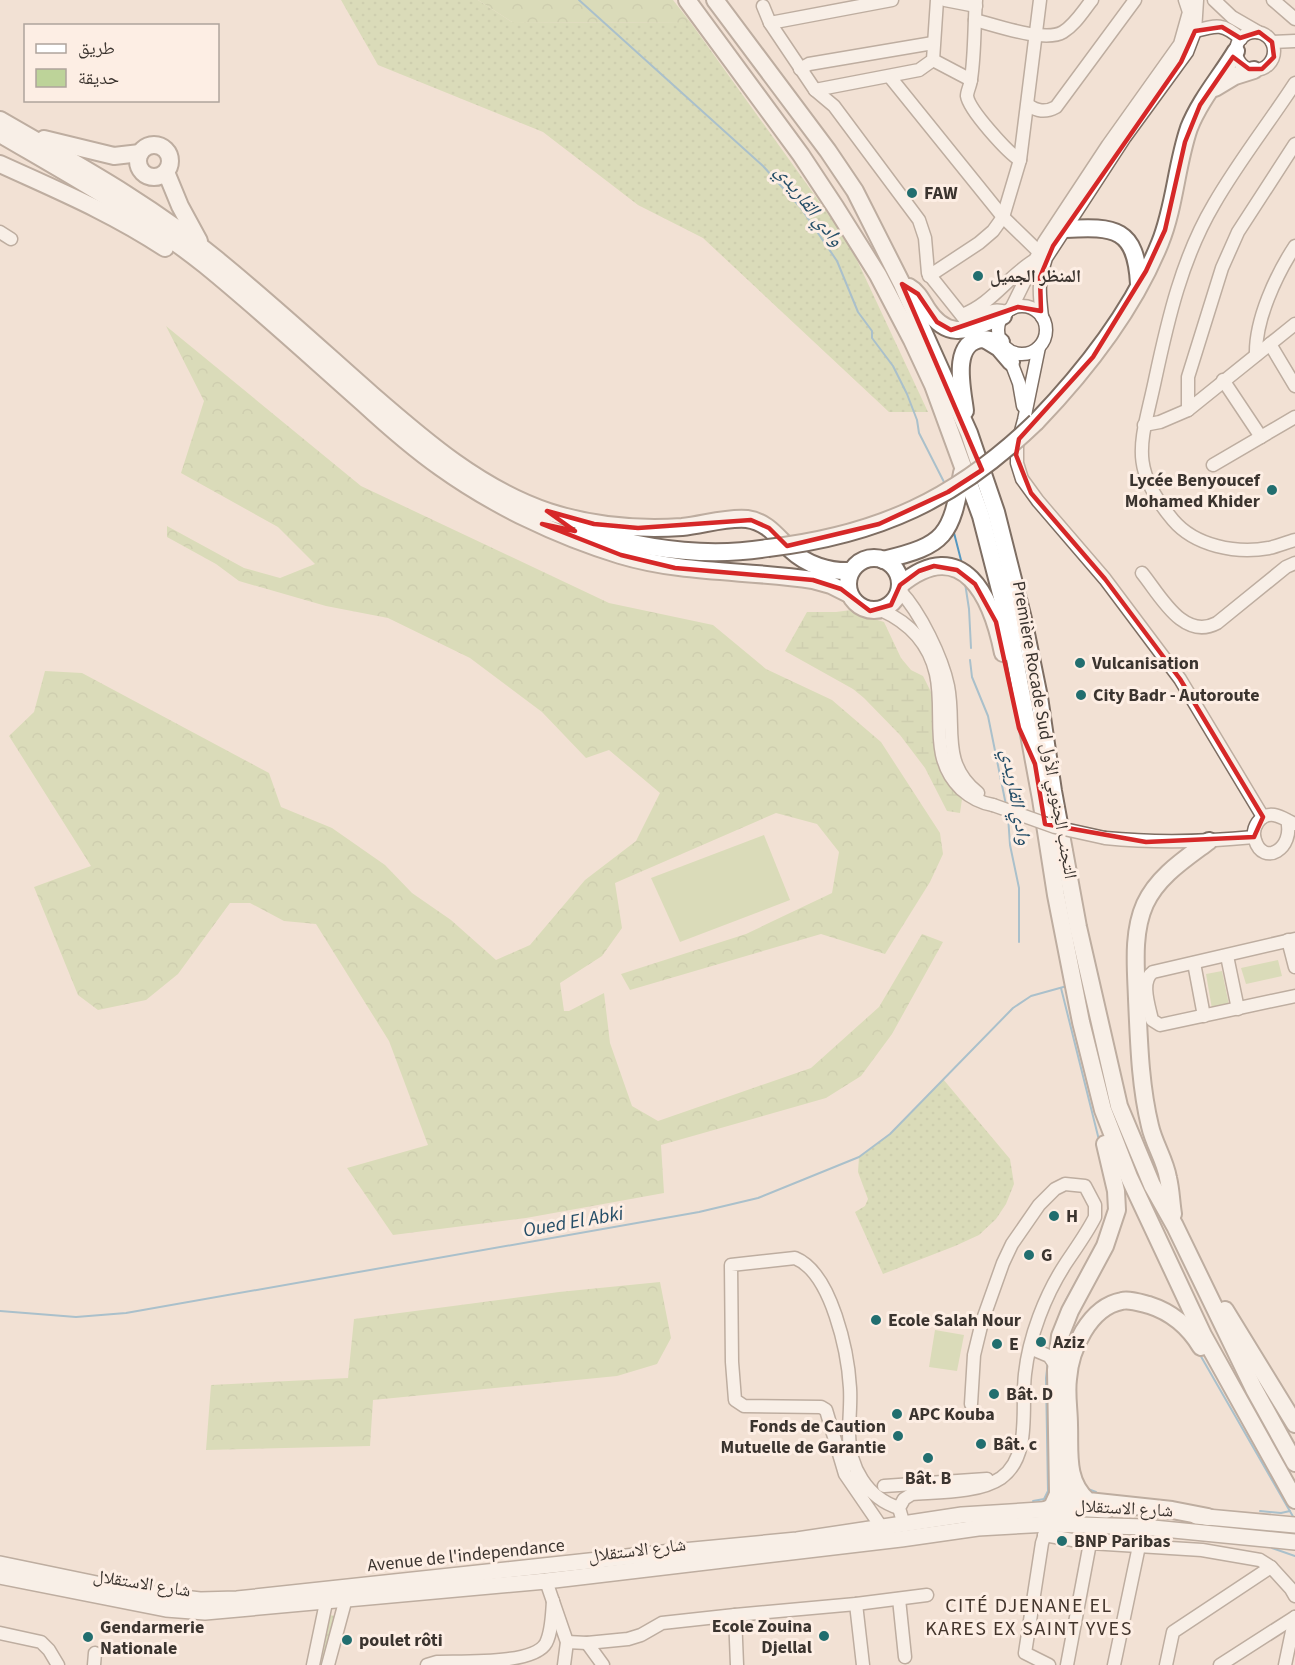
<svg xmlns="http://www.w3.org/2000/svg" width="1295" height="1665" font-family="'Source Sans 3','Noto Naskh Arabic',sans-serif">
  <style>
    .grass { fill: url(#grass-dots) }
    .forest { fill: url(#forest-crowns) }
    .wetland { fill: url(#wetland-marsh) }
    .green { fill: #bdd399 }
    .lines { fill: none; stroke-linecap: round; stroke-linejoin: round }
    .stream { stroke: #5397c1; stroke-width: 2 }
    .minor-casing { stroke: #7e6e63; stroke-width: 15 }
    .major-casing { stroke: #7e6e63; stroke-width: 18 }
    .highway-casing { stroke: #7e6e63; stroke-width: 20 }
    .minor { stroke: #fff; stroke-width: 12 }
    .major { stroke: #fff; stroke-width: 15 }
    .highway { stroke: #fff; stroke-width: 16 }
    .minor-bridge-casing { stroke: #7e6e63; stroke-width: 15; stroke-linecap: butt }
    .highway-bridge-casing { stroke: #7e6e63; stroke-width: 20; stroke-linecap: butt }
    .minor-bridge { stroke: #fff; stroke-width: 12 }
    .highway-bridge { stroke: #fff; stroke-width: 16 }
    .marked { fill: none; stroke: #d62828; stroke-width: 4.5; stroke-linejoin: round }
    .poi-dot { fill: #226e6f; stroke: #fdeee4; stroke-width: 2 }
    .labels { text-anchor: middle; stroke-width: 6; stroke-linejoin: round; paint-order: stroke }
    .poi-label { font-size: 18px; font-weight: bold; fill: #3b342f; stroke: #fdeee4; text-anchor: start }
    .street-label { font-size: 18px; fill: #3b342f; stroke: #fdeee4 }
    .water-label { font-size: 20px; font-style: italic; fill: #244d67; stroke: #fdeee4 }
    .neighbourhood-label { font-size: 20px; letter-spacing: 1.5px; fill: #43352c; stroke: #fdeee4 }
  </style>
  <defs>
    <pattern id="grass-dots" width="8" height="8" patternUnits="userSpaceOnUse" patternTransform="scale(1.5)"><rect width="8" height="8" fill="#bdd399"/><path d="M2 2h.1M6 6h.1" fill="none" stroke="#a3b684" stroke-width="1.8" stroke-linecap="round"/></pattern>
    <pattern id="forest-crowns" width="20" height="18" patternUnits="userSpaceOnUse" patternTransform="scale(1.5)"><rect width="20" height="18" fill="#bdd399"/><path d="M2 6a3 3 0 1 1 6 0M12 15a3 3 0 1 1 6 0" fill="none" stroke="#a3b684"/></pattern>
    <pattern id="wetland-marsh" width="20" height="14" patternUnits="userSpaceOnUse" patternTransform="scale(1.5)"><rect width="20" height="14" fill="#bdd399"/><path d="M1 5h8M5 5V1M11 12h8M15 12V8" fill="none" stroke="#a3b684"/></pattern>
  </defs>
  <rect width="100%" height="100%" fill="#f2e1d4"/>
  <g class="grass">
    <polygon points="341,0 478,0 512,22 691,23 849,243 928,412 889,412 703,238 638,205 543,132 378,65"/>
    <polygon points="943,1079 1010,1159 1014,1184 1006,1204 996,1219 979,1235 955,1246 883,1274 855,1212 865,1206 868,1199 858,1172 859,1157 890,1134"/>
    <polygon points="330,1615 335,1616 325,1665 320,1665"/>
  </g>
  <g class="forest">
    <polygon points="478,0 673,0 691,23 512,22"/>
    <polygon points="166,326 361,486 609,603 713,625 766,669 832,700 881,742 940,833 943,854 930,882 885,954 821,934 630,990 621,974 746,934 832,893 839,852 817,824 776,813 615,883 622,928 602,956 560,983 564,1011 569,1011 604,993 610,1043 632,1106 658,1121 811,1068 879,1007 922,934 943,942 892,1034 861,1076 826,1098 661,1145 664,1193 526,1218 393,1235 347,1168 428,1145 389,1041 316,924 284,921 250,903 230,903 178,974 146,1000 98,1010 78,995 34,887 91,866 9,736 34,712 45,671 82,673 269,773 281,807 332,828 385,865 412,893 451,920 496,960 530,945 585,880 636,841 660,793 609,750 586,758 542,712 470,658 388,618 326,606 239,581 216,564 167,537 167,526 244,568 280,578 315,564 278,527 181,473 204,401"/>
    <polygon points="660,1282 671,1338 657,1364 617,1376 373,1400 370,1446 206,1450 211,1385 348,1378 354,1319 559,1292"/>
  </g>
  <polygon class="wetland" points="859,609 868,617 884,622 901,658 911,670 923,676 933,696 956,792 962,799 960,813 947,811 925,768 900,735 864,698 853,689 785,651 807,612 836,612"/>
  <g class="green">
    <polygon points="764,835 790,900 680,942 651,878"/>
    <polygon points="1278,960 1282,976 1246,984 1241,968"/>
    <polygon points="1222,971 1229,1005 1212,1009 1206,974"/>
    <polygon points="935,1330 964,1335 957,1371 929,1367"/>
  </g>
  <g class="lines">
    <g class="stream">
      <polyline points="579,0 763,166 801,208 837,261 858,312 872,331 872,338 893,366 907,394 917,420 919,433 945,484"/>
      <polyline points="953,529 962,564"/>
      <polyline points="965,583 969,609 971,648"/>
      <polyline points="970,660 972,677 988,716 1006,805"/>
      <polyline points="1008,816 1010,845 1019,888 1019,942"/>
      <polyline points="1061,988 1099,1140"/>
      <polyline points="0,1311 76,1317 126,1313 699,1212 758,1198 859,1157 890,1134 1013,1008 1031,996 1067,986"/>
      <polyline points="1056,1324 1066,1300 1093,1251"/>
      <polyline points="1199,1353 1295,1520"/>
      <polyline points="1088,1489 1096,1492"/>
      <polyline points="1033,1501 1044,1499 1048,1491 1046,1378 1048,1361"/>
      <polyline points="1260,1511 1281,1513 1290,1511"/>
      <polyline points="1272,1548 1295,1556"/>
    </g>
    <g class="minor-casing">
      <g id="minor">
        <polyline points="945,0 976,6"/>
        <path d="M 976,0 C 974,26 975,53 971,79 C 971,84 967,91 967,96 C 969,110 1008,153 1020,160"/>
        <polyline points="1214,0 1232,17 1258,32"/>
        <polyline points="1273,0 1295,19"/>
        <polyline points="763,6 770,23 815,90 834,106 919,220 925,238 928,273 971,327"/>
        <path d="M 975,20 C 995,25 1045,43 1063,32 C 1075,25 1083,11 1092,0"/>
        <polyline points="770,23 892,0"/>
        <path d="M 1195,31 C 1217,25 1223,23 1241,39"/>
        <circle cx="1255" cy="51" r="19"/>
        <polyline points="1272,42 1295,41"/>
        <polyline points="933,60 971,80"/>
        <polyline points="800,69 809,64 933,43"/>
        <polyline points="890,77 1003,217 1039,252"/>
        <path d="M 1295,83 C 1269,123 1238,162 1214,204 C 1182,258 1168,319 1155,380 C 1142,442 1127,465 1173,520 C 1195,546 1236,554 1269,548 C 1278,546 1287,542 1295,540"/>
        <polyline points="815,90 919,70 933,60 937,0"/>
        <path d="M 1028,105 C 1037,111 1045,113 1056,107 L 1135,0"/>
        <polyline points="0,232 11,239"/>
        <polyline points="929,276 979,243 993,231 1003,217 1020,160 1040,0"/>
        <circle cx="1022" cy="330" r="24"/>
        <polyline points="1011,309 1044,242 1108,145 1180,44 1189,12 1185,0"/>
        <path d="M 970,314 C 986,317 988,307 1007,312"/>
        <path d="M 962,315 C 992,304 1008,276 1035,260"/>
        <path d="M 1042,317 C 1039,291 1038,283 1046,258 L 1125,137 L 1187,52 L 1195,31 L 1197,0"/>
        <polyline points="1270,344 1295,386"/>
        <polyline points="1039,347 1024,420 1017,446 1017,463 1022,479 1038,501 1105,579 1180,679 1263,817"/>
        <polyline points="1008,354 1019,383 1023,406"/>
        <path d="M 1256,355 C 1255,320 1276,275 1295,246"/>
        <polyline points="1223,380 1261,437"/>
        <polyline points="1188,410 1188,377 1222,268 1238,232 1295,144"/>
        <polyline points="1144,425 1160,422 1188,410 1295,324"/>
        <polyline points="1213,465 1295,417"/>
        <path d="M 1142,573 C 1160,595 1183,641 1217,623 L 1286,567 L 1295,563"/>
        <path d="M 900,591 C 920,612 942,657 948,686 C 956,727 940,763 978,793"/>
        <path d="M 881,610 C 910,623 929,643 936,674 C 945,714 928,757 961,789 C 971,798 980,803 993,805"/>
        <path d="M 1287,820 C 1295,849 1263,867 1255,840 C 1251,828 1260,813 1274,815 C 1281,816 1288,821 1295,824"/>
        <path d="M 1105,838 C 1156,843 1203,842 1254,837"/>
        <path d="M 1295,939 L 1153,972 C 1140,981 1149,1006 1152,1020 L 1160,1025 L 1295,996"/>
        <polyline points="1288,940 1295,967"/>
        <polyline points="1227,956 1238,1009"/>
        <polyline points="1194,963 1204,1016"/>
        <polyline points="1030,1348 1049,1356 1056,1366"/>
        <polyline points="884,1486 987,1479"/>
        <path d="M 904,1525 L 899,1508 L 904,1499 L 912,1494 C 938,1492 979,1493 1001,1478 C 1032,1456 1021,1407 1025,1374 C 1029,1337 1045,1295 1066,1263 C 1076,1248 1087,1233 1095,1217 L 1095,1205 L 1085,1186 L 1065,1184 L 1055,1189 L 1039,1205 L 1012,1244 L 1003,1263 L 982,1322 L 974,1355 L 971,1404"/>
        <path d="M 882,1528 L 845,1474 L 826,1410 L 821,1407 L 744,1406 L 735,1400 L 732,1362 L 731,1265 L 795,1258 C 832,1273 848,1353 850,1388 C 851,1403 849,1419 849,1434 C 849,1467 867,1498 899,1508"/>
        <polyline points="1047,1528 1042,1543 1025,1653 1049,1665"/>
        <polyline points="1044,1535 1090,1543 1202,1550 1260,1560 1271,1567 1291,1589 1295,1596"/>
        <polyline points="546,1581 567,1642 564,1665"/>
        <polyline points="899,1599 905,1657"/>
        <polyline points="856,1604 863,1665"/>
        <polyline points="0,1633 41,1642 49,1650 58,1665"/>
        <polyline points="567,1642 587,1643 628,1639 641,1635 662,1623 735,1615"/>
        <polyline points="587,1643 603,1665"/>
        <polyline points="94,1665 95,1653"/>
        <polyline points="313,1665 328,1593"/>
        <polyline points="328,1665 348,1591"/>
        <path d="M 427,1665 L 437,1662 C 462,1661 534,1665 546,1643 C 552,1631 552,1614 553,1601"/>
        <polyline points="737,1665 735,1615 856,1604 927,1595"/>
        <polyline points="1067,1665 1090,1543"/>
        <polyline points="1114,1665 1143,1527"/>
        <polyline points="1166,1665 1173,1632 1271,1567"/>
        <polyline points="1220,1665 1295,1617"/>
        <polyline points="1285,1665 1295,1617"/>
      </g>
    </g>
    <g class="major-casing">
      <g id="major">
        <polyline points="1196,1516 1295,1525"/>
        <polyline points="0,1564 116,1588 166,1596 200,1600 237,1599 672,1552 797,1540 962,1515 1071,1508 1107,1510"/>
        <polyline points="0,1576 166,1609 205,1612 546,1581 901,1539 978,1528 1049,1524 1143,1527 1295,1542"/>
      </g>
    </g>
    <g class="highway-casing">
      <g id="highway">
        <polyline points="687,0 801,155 836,208 878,275 912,340 933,385 981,516 1008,621 1041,799 1056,895 1081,1022 1103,1110 1129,1177 1203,1335 1295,1500"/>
        <polyline points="715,0 828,151 855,191 902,284 969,433 996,512 1023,619 1039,697 1053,791 1078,927 1119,1106 1152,1185 1175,1226 1254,1389 1295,1463"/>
        <polyline points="1215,88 1235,76 1254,70"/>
        <path d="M 0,120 C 74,163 149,203 215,258 C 268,301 319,348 370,393 C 424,440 480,489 549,512 C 592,526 637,530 682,527 C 703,525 726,517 747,519 C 768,522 777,537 791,550 C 807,565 829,572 851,571"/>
        <path d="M 0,134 C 70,175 141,214 205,265 C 259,309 311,357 363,403 C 388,426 413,448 440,467 C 493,505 557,536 620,555 C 683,574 748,570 813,580 L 831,585 L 849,594"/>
        <polyline points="44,139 114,156 140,153"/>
        <circle cx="154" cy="161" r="16"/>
        <path d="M 0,164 C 59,191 110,212 165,248"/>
        <polyline points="166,172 180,206 199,241"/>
        <path d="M 1065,229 C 1115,226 1136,228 1139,284"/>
        <path d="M 909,287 C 918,292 922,301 927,309 C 950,344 972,327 1003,316"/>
        <polyline points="986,340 999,348 1011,362"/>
        <path d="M 965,411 C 963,392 950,342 982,339 C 988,339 995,341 1001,342"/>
        <path d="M 1036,422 C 1086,370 1133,310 1160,243 C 1175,206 1176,166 1189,128 C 1200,100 1221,76 1236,51"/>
        <path d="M 583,530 C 643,549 706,558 768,548"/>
        <circle cx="874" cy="584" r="26"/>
        <path d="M 883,560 C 946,545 951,536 962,473"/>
        <path d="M 900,585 C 963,533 992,598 1003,653"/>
        <path d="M 1173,1214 C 1171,1202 1171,1190 1168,1178 C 1165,1160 1154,1144 1150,1126 C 1140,1085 1139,1042 1137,999 C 1136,968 1132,933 1145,904 C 1158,876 1185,859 1209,841"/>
        <polyline points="1225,1310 1295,1424"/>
        <path d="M 1201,1347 C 1189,1327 1171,1312 1149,1305 C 1141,1303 1129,1299 1122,1301 C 1089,1307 1070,1350 1068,1379 C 1066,1394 1069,1410 1069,1425 C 1070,1452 1065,1481 1088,1501 L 1172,1510 L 1208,1517"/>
        <polyline points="1044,1511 1052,1507 1058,1494 1056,1370 1060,1336 1070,1311 1105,1246 1117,1210 1116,1191 1105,1144"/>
        <path d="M 1049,1524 C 1075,1514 1071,1507 1071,1481"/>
      </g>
    </g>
    <use href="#minor" class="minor"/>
    <use href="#major" class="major"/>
    <use href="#highway" class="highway"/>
    <g class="minor-bridge-casing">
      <polyline id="minor-bridge" points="993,805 1055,827 1105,838"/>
    </g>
    <g class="highway-bridge-casing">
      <path id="highway-bridge" d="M 768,548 C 879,535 956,499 1036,422"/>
    </g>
    <use href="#minor-bridge" class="minor-bridge"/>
    <use href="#highway-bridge" class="highway-bridge"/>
  </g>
  <path d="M0 0H1295V1665H0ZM 1222,27 L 1240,38 L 1259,32 L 1272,42 L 1274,57 L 1262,69 L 1249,69 L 1233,57 L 1200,105 L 1185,142 L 1165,230 L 1146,271 L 1093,357 L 1019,439 L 1016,455 L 1031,493 L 1105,579 L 1180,679 L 1263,817 L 1254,837 L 1146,842 L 1045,824 L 1035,764 L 1019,728 L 996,622 L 975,584 L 957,570 L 934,566 L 919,571 L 900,585 L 891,605 L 870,611 L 841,589 L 813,580 L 675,568 L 621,555 L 542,524 L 575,531 L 547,511 L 594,524 L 638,528 L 751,520 L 769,528 L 787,546 L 879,524 L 948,492 L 982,470 L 902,284 L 918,294 L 937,322 L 951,330 L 1018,307 L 1041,311 L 1040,277 L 1053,246 L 1181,62 L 1195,31 Z" fill="#f2e1d4" fill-opacity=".55" fill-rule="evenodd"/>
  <path class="marked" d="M 1222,27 L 1240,38 L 1259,32 L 1272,42 L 1274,57 L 1262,69 L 1249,69 L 1233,57 L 1200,105 L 1185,142 L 1165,230 L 1146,271 L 1093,357 L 1019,439 L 1016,455 L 1031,493 L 1105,579 L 1180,679 L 1263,817 L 1254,837 L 1146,842 L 1045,824 L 1035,764 L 1019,728 L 996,622 L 975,584 L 957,570 L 934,566 L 919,571 L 900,585 L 891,605 L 870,611 L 841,589 L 813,580 L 675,568 L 621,555 L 542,524 L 575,531 L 547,511 L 594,524 L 638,528 L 751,520 L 769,528 L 787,546 L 879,524 L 948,492 L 982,470 L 902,284 L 918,294 L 937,322 L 951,330 L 1018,307 L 1041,311 L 1040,277 L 1053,246 L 1181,62 L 1195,31 Z"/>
  <g class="poi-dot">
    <circle cx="912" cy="193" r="6"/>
    <circle cx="978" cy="276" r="6"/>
    <circle cx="1272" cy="490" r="6"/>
    <circle cx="1080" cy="663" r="6"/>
    <circle cx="1081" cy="695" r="6"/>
    <circle cx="1054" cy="1216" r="6"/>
    <circle cx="1029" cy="1255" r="6"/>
    <circle cx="876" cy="1320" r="6"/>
    <circle cx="1041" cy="1342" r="6"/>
    <circle cx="997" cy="1344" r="6"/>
    <circle cx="994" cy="1394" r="6"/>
    <circle cx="897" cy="1414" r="6"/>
    <circle cx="898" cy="1436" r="6"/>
    <circle cx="981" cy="1444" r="6"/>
    <circle cx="928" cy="1458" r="6"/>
    <circle cx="1062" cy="1541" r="6"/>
    <circle cx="824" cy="1636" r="6"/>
    <circle cx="88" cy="1637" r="6"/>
    <circle cx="347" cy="1640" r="6"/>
  </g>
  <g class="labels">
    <g class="poi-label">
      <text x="924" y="199">FAW</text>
      <text x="990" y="282">المنظر الجميل</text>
      <text x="1260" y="486" text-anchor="end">Lycée Benyoucef<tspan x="1260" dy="21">Mohamed Khider</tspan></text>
      <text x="1092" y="669">Vulcanisation</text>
      <text x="1093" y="701">City Badr - Autoroute</text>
      <text x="1066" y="1222">H</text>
      <text x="1041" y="1261">G</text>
      <text x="888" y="1326">Ecole Salah Nour</text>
      <text x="1053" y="1348">Aziz</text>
      <text x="1009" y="1350">E</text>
      <text x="1006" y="1400">Bât. D</text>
      <text x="909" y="1420">APC Kouba</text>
      <text x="886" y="1432" text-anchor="end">Fonds de Caution<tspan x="886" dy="21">Mutuelle de Garantie</tspan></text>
      <text x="993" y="1450">Bât. c</text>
      <text x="928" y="1484" text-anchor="middle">Bât. B</text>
      <text x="1074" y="1547">BNP Paribas</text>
      <text x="812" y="1632" text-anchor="end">Ecole Zouina<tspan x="812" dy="21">Djellal</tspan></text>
      <text x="100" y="1633">Gendarmerie<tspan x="100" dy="21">Nationale</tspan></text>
      <text x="359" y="1646">poulet rôti</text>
    </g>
    <g class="street-label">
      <text transform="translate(1045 730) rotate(80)" y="6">Première Rocade Sud التجنب الجنوبي الأول</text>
      <text transform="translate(1124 1508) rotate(3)" y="6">شارع الاستقلال</text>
      <text transform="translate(637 1550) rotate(-7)" y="6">شارع الاستقلال</text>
      <text transform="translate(466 1555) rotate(-6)" y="6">Avenue de l'independance</text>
      <text transform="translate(142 1583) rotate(9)" y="6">شارع الاستقلال</text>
    </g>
    <g class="water-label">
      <text transform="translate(810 205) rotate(52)" y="7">وادي القاريدي</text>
      <text transform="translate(1017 797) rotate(80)" y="7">وادي القاريدي</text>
      <text transform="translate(573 1221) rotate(-10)" y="7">Oued El Abki</text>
    </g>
    <g class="neighbourhood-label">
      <text x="1029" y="1612">CITÉ DJENANE EL<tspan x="1029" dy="23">KARES EX SAINT YVES</tspan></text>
    </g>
  </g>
  <rect x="24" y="24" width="195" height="78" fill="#fdeee4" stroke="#afa49c" stroke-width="1.5"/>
  <rect x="36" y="44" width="30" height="9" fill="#ffffff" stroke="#afa49c" stroke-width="1.5"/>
  <text x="78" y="54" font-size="18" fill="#3b342f">طريق</text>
  <rect x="36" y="69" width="30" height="18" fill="#bdd399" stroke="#afa49c" stroke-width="1.5"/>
  <text x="78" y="84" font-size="18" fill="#3b342f">حديقة</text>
</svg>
